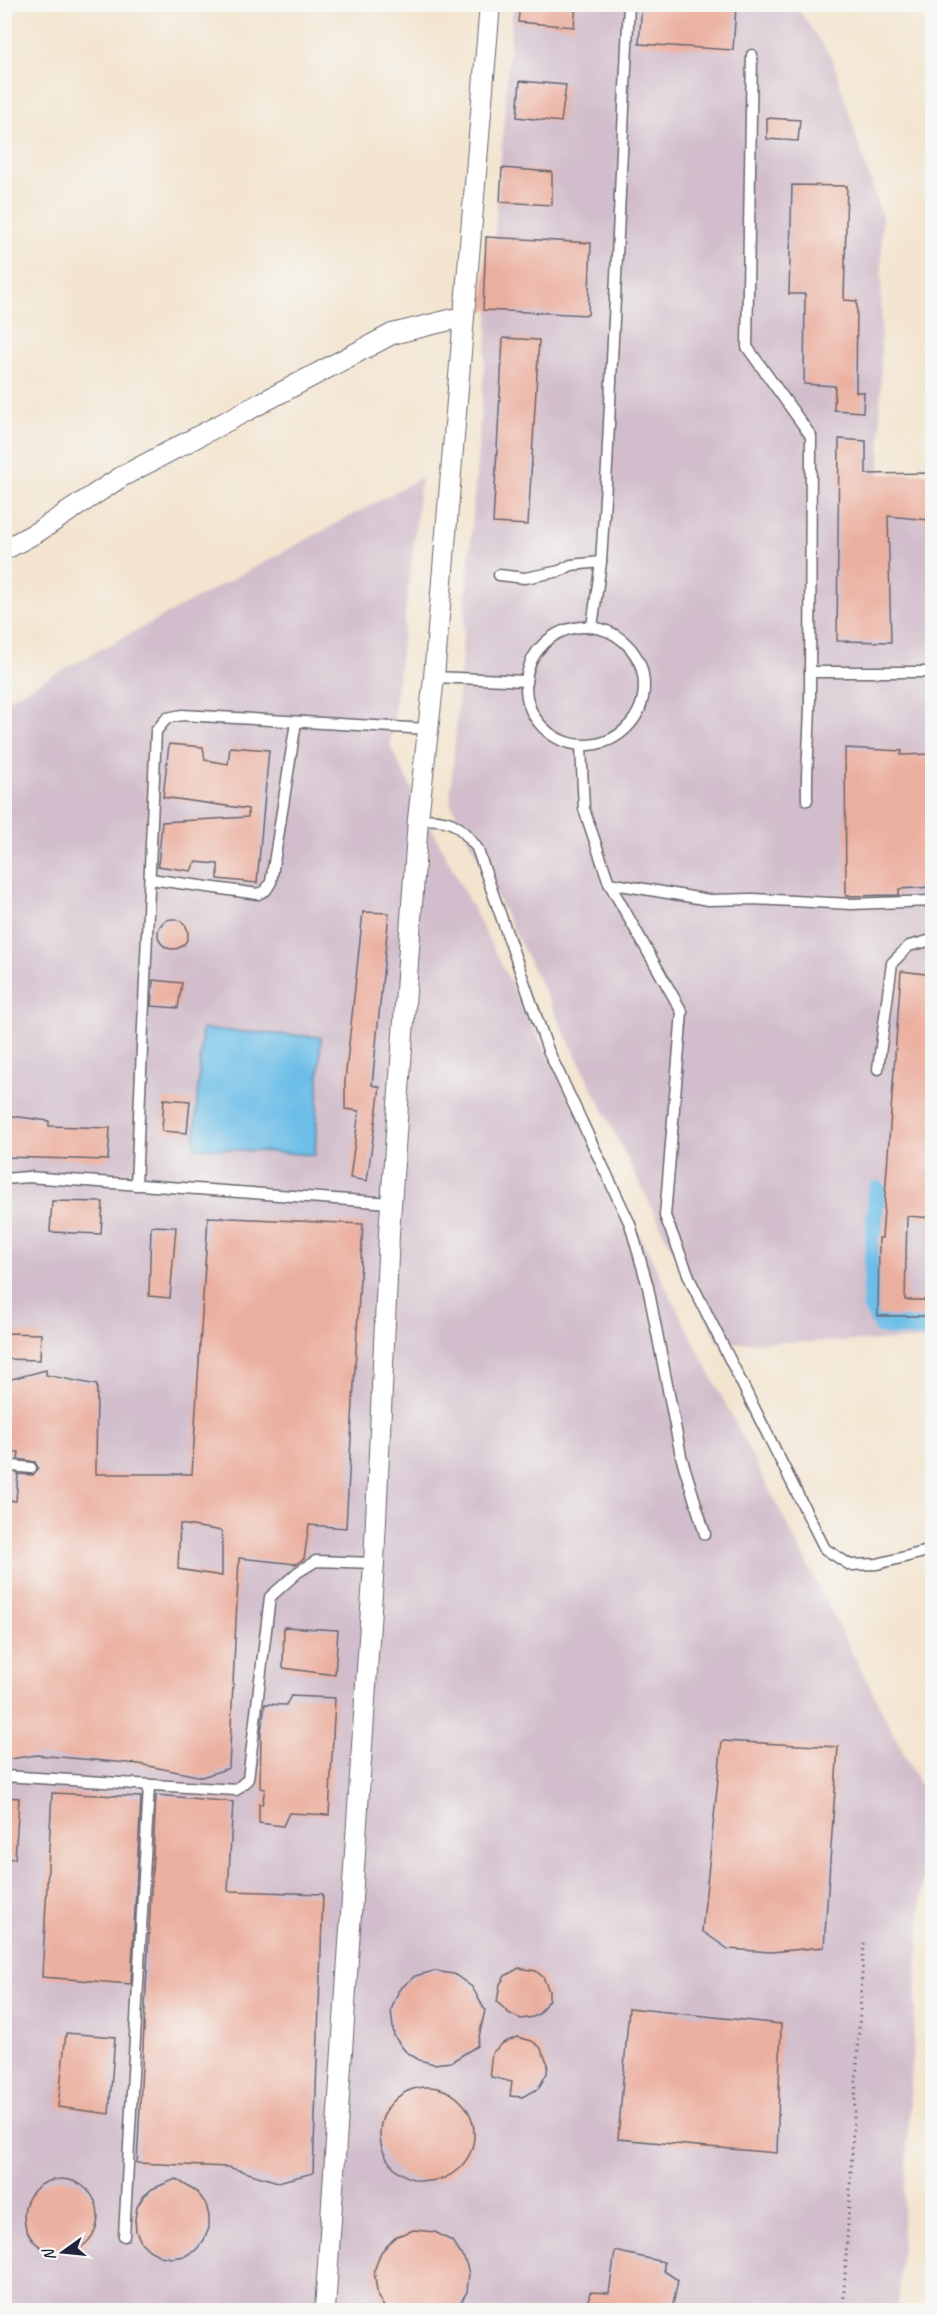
<svg xmlns="http://www.w3.org/2000/svg" width="937" height="2315" font-family="Caveat,sans-serif">
  <style>
    .industrial { fill: #d1bdcb }
    .water { fill: #6cbee8; stroke: #477092; stroke-width: 1.5 }
    .lines { fill: none; stroke-linecap: round; stroke-linejoin: round }
    .canal { stroke: #6cbee8; stroke-width: 18 }
    .building { fill: #ebaf9f; fill-rule: evenodd }
    .service-casing { stroke: #6b666f; stroke-width: 13 }
    .minor-casing { stroke: #6b666f; stroke-width: 22 }
    .path { stroke: #6b666f; stroke-width: 3; stroke-dasharray: 1.5 4.5; stroke-linecap: butt }
    .service { stroke: #fff; stroke-width: 10 }
    .minor { stroke: #fff; stroke-width: 20 }
  </style>
  <rect width="100%" height="100%" fill="#f6f6f2"/>
  <filter id="ink" filterUnits="userSpaceOnUse"><feTurbulence type="fractalNoise" baseFrequency=".0167" numOctaves="2"/><feDisplacementMap in="SourceGraphic" scale="12" xChannelSelector="R" yChannelSelector="G"/><feConvolveMatrix kernelMatrix="1 2 1 2 8 2 1 2 1" color-interpolation-filters="sRGB"/></filter>
  <filter id="wash" filterUnits="userSpaceOnUse"><feTurbulence type="fractalNoise" baseFrequency=".008" numOctaves="4" result="noise"/><feDisplacementMap in="SourceGraphic" scale="24" xChannelSelector="R" yChannelSelector="G"/><feGaussianBlur stdDeviation="1.35" result="paint"/><feColorMatrix in="noise" values="0 0 0 0 0 0 0 0 0 0 0 0 0 0 0 0 0 1.4 0 .05"/><feComposite in="paint" operator="in"/></filter>
  <g filter="url(#wash)">
    <rect width="100%" height="100%" fill="#f3e4cf"/>
    <g class="industrial">
      <polygon points="513,4 795,5 832,58 882,218 880,477 932,477 932,1340 719,1343 450,802"/>
      <polygon points="421,478 390,746 927,1799 898,2310 5,2310 5,701"/>
    </g>
    <polygon class="water" points="202,1029 321,1037 315,1155 194,1147"/>
    <g class="lines">
      <polyline class="canal" points="877,1190 871,1305 882,1326 932,1329"/>
    </g>
    <g id="blocks">
      <g class="building">
        <polygon points="520,4 576,4 574,27 518,22"/>
        <polygon points="642,4 736,7 733,50 639,44"/>
        <polygon points="520,81 566,85 561,122 517,117"/>
        <polygon points="767,118 800,120 798,141 767,139"/>
        <polygon points="502,168 552,172 552,205 500,202"/>
        <polygon points="792,185 847,186 844,300 857,301 856,392 864,392 863,412 834,410 835,386 804,384 805,294 789,294"/>
        <polygon points="486,237 591,243 588,315 483,310"/>
        <polygon points="503,338 539,340 528,525 493,523"/>
        <polygon points="839,439 866,441 866,474 932,473 929,520 888,516 891,642 837,641"/>
        <polygon points="169,744 203,747 205,760 228,764 230,747 269,750 257,883 218,879 218,864 195,862 191,871 158,866 162,822 248,817 248,809 163,797"/>
        <polygon points="845,748 902,751 901,755 933,754 933,887 899,889 899,895 846,896"/>
        <polygon points="363,912 389,913 372,1085 380,1087 367,1181 350,1178 359,1111 345,1109 345,1081"/>
        <circle cx="173" cy="934" r="15"/>
        <polygon points="901,971 933,975 933,1218 907,1216 905,1300 929,1300 927,1316 878,1316 879,1238 882,1238"/>
        <polygon points="153,980 182,983 178,1008 151,1006"/>
        <polygon points="164,1099 190,1101 187,1133 162,1131"/>
        <polygon points="4,1115 49,1121 49,1126 110,1128 108,1160 4,1157"/>
        <polygon points="52,1201 103,1202 101,1234 50,1232"/>
        <path d="M 208,1217 L 363,1224 L 346,1528 L 309,1525 L 304,1559 L 296,1564 L 239,1558 L 229,1768 L 202,1777 L 139,1764 L 37,1755 L 4,1760 L 4,1500 L 16,1501 L 18,1474 L 33,1475 L 38,1468 L 35,1462 L 18,1459 L 19,1452 L 5,1452 L 7,1405 L 4,1403 L 4,1381 L 46,1370 L 46,1375 L 97,1385 L 96,1474 L 192,1474 ZM 180,1524 L 222,1531 L 222,1576 L 178,1569 Z"/>
        <polygon points="151,1226 176,1227 170,1298 149,1296"/>
        <polygon points="4,1333 41,1334 40,1360 4,1359"/>
        <polygon points="284,1627 338,1630 335,1675 283,1668"/>
        <polygon points="291,1696 335,1698 329,1815 289,1813 283,1826 259,1823 259,1804 262,1805 265,1789 260,1788 261,1732 265,1704 286,1705"/>
        <polygon points="722,1741 838,1747 824,1947 771,1952 728,1949 702,1931"/>
        <polygon points="52,1793 141,1797 131,1984 42,1977"/>
        <polygon points="156,1795 233,1802 228,1891 323,1894 313,2173 278,2182 228,2167 137,2163"/>
        <polygon points="4,1797 19,1798 15,1859 4,1858"/>
        <polygon points="519,1968 536,1971 543,1977 549,1991 549,1999 540,2013 533,2017 521,2019 510,2014 497,2002 500,1984 505,1976"/>
        <polygon points="434,1971 454,1974 472,1987 485,2010 477,2046 451,2062 434,2064 419,2060 405,2051 394,2036 391,2010 399,1990 415,1976"/>
        <polygon points="629,2008 781,2024 777,2153 618,2139"/>
        <polygon points="66,2033 115,2037 109,2114 58,2107"/>
        <polygon points="517,2037 532,2041 540,2047 548,2064 547,2073 538,2089 522,2097 510,2096 512,2082 491,2077 490,2069 492,2053 503,2043"/>
        <circle cx="427" cy="2134" r="47"/>
        <circle cx="61" cy="2216" r="37"/>
        <polygon points="176,2179 198,2193 206,2204 209,2216 209,2228 204,2240 196,2250 185,2256 172,2258 160,2256 149,2250 141,2242 136,2231 135,2219 137,2207 143,2197 152,2189"/>
        <polygon points="414,2230 435,2232 452,2241 465,2260 469,2273 467,2292 456,2310 386,2310 378,2297 374,2271 381,2252 397,2236"/>
        <polygon points="615,2251 664,2262 664,2271 678,2280 672,2310 627,2310 587,2305 590,2292 609,2293"/>
      </g>
    </g>
  </g>
  <g filter="url(#ink)">
    <use href="#blocks" fill-opacity="0" stroke="#6b666f" stroke-width="1.5"/>
    <g class="lines">
      <g class="service-casing">
        <g id="service">
          <path d="M 752,55 L 747,347 L 811,436 L 810,699 C 810,733 806,766 807,800"/>
          <polyline points="499,575 525,578 560,571 571,565 601,562"/>
          <polyline points="592,627 601,562 607,466 629,4"/>
          <circle cx="585" cy="686" r="59"/>
          <polyline points="810,672 932,672"/>
          <polyline points="434,677 526,681"/>
          <polyline points="581,746 584,809 609,883 682,1012 665,1216 692,1284 825,1549 850,1565 877,1564 932,1550"/>
          <path d="M 418,819 C 452,820 456,821 477,848 L 548,1050 L 630,1224 L 648,1287 L 681,1456 L 705,1534"/>
          <polyline points="150,879 258,894 266,890 271,882 296,722"/>
          <polyline points="609,883 709,900 753,899 851,904 932,901"/>
          <polyline points="878,1069 892,963 909,946 932,940"/>
          <polyline points="4,1179 28,1177 391,1203"/>
          <polyline points="136,1185 156,731 167,718 182,715 428,729"/>
          <polyline points="4,1465 31,1468"/>
          <polyline points="4,1776 236,1790 248,1779 270,1597 298,1572 316,1561 374,1563"/>
          <polyline points="124,2236 149,1786"/>
        </g>
      </g>
      <g class="minor-casing">
        <g id="minor">
          <polyline points="4,550 39,531 121,477 392,334 462,317"/>
          <polyline points="325,2310 374,1563 389,1234 418,819 434,677 490,4"/>
        </g>
      </g>
      <polyline class="path" points="843,2310 864,1941"/>
      <use href="#service" class="service"/>
      <use href="#minor" class="minor"/>
    </g>
  </g>
  <rect width="937" height="2315" fill="none" stroke="#f6f6f2" stroke-width="24"/>
  <g transform="translate(63 2252) rotate(255)" stroke="#f6f6f2" stroke-width="4.5" paint-order="stroke">
  <path d="M0-4.5L10 22L0 15L-10 22Z" fill="#22223b"/>
  <text y="-9" font-size="16" font-weight="bold" text-anchor="middle" fill="#22223b">N</text>
  </g>
</svg>
